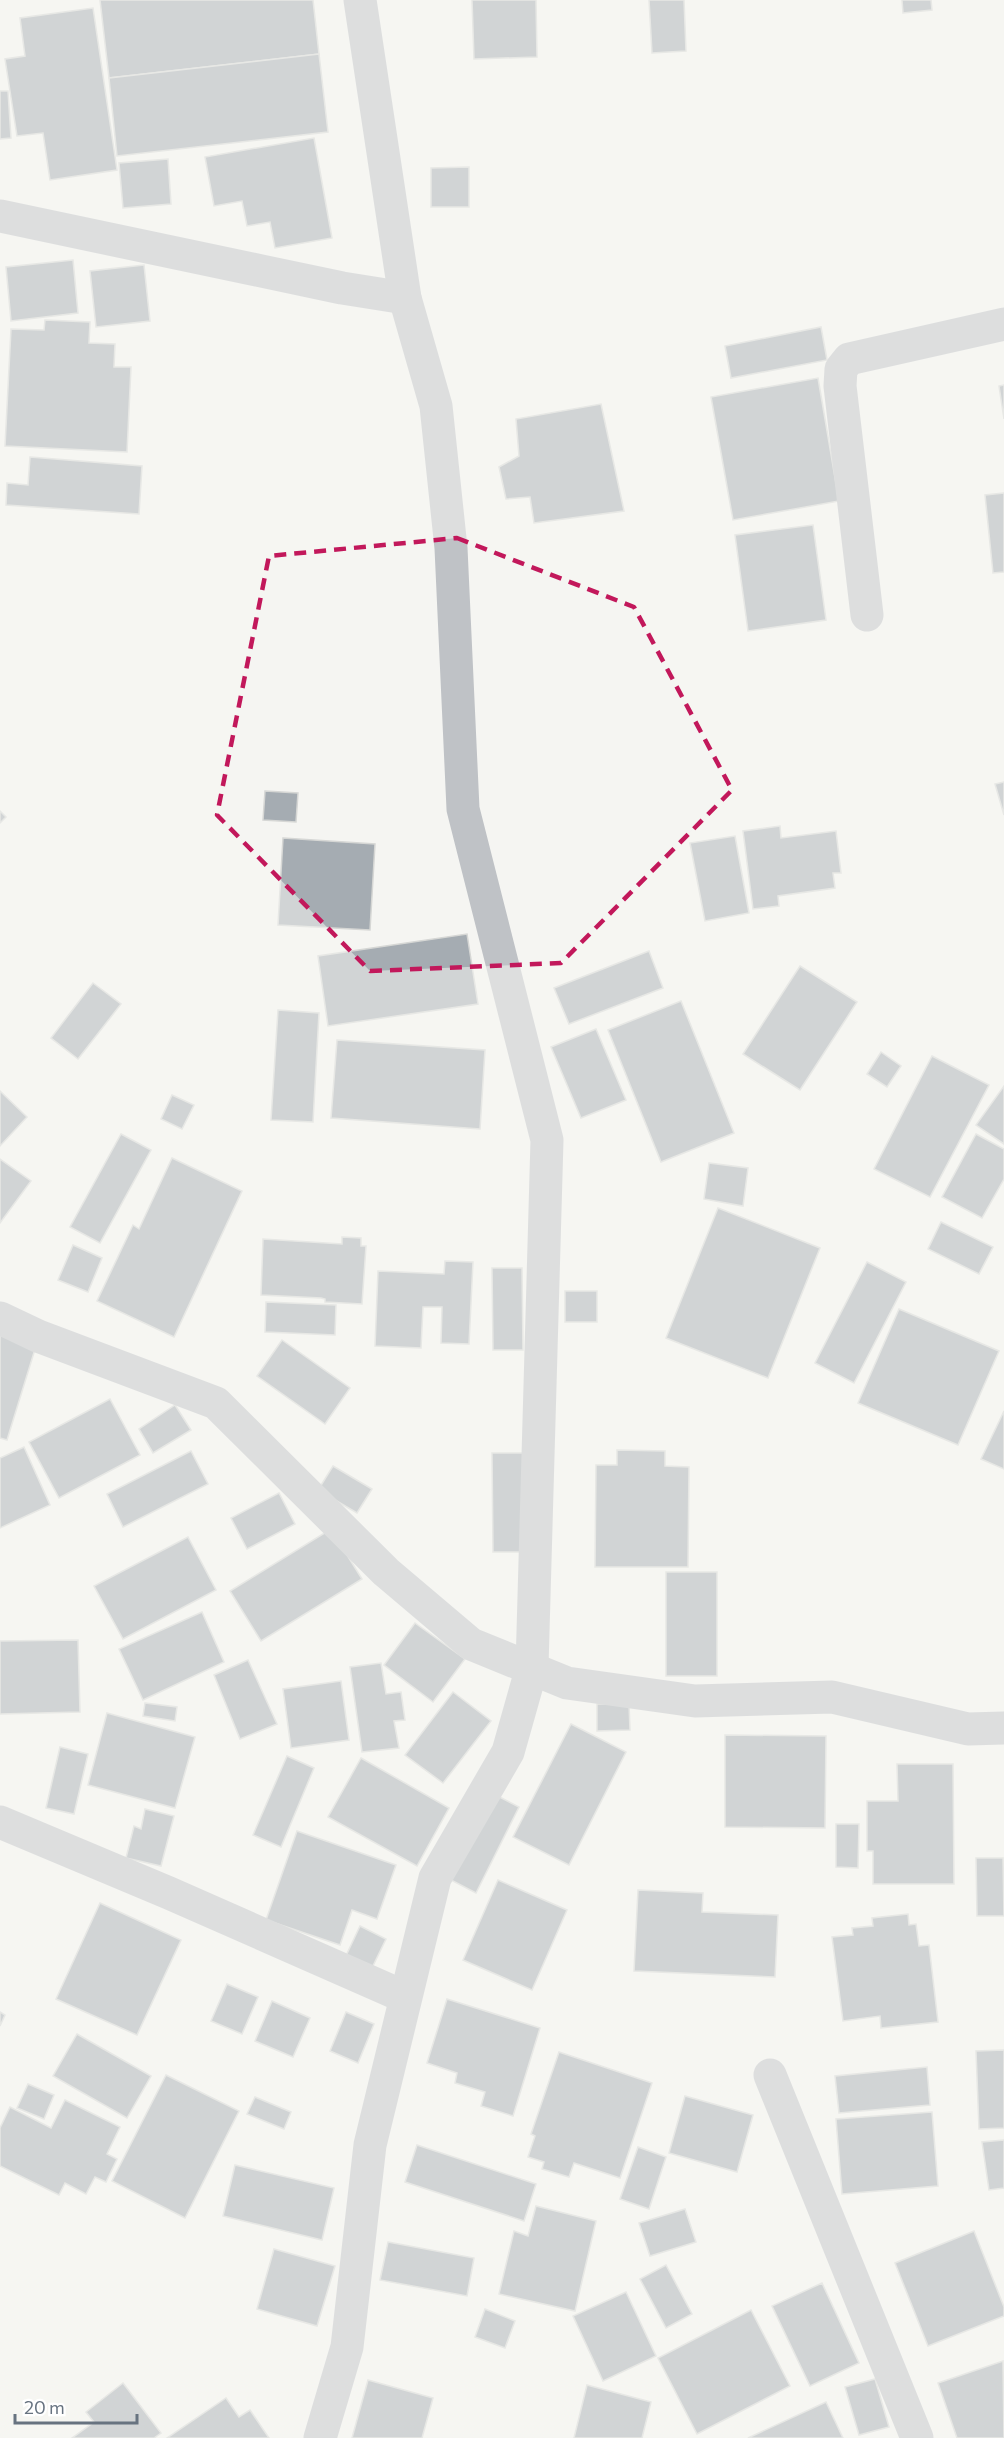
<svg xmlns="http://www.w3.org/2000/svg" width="1004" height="2438" font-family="Commissioner,sans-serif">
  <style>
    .building { fill: #a5acb2; stroke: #d6d7d5; stroke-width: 1.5 }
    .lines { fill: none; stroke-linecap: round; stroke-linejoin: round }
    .minor { stroke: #bfc2c6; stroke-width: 33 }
    .marked { fill: none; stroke: #c2185b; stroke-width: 4.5; stroke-dasharray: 12 8; stroke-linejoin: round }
  </style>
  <rect width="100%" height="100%" fill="#f5f5f2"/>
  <g class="building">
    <polygon points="100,0 313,0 319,54 109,78"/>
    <polygon points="472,0 536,0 537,57 474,59"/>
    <polygon points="649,0 684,0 686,51 652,53"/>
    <polygon points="902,0 931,0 932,10 903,13"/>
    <polygon points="93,8 117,170 50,180 43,133 17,136 5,59 25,56 20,18"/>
    <polygon points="319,54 328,132 117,156 109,78"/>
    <polygon points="0,91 8,91 11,138 0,139"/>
    <polygon points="314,138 332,238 275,248 270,222 247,226 242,201 214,206 205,157"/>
    <polygon points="168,159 171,204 123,208 119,163"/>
    <polygon points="469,167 469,207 431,207 431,168"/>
    <polygon points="73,260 78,313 11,321 6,267"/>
    <polygon points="144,265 150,321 96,327 90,271"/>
    <polygon points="45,320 90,322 89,343 115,344 114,367 131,367 127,452 5,446 11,329 44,330"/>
    <polygon points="821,327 827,360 731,378 725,346"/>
    <polygon points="818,378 839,501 733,520 711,397"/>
    <polygon points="1004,385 1004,419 999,386"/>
    <polygon points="601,404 624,511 534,523 530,497 506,499 499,467 519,456 516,419"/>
    <polygon points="30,457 142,466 139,514 6,505 7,483 28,485"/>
    <polygon points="1004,493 1004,572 993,573 985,495"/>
    <polygon points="813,525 826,620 748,631 735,535"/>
    <polygon points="1004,782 1004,815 995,784"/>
    <polygon points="265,791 298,793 296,822 263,820"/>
    <polygon points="0,811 6,817 0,823"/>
    <polygon points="780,826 781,838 836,831 841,873 833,873 835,888 778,896 779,906 753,909 743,831"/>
    <polygon points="735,836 749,913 705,921 690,843"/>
    <polygon points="283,838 375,844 370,930 278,925"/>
    <polygon points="467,934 478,1004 328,1026 318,956"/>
    <polygon points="649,951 663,988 569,1024 554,988"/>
    <polygon points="800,966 857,1002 800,1090 743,1054"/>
    <polygon points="93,983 121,1004 78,1059 51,1038"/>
    <polygon points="681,1001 734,1133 661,1162 608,1030"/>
    <polygon points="278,1010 319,1013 313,1122 271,1120"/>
    <polygon points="596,1029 626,1100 581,1118 551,1047"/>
    <polygon points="337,1040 485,1050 480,1129 331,1118"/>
    <polygon points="881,1052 901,1066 887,1087 867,1074"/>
    <polygon points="932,1056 989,1085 930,1197 874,1169"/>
    <polygon points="1004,1086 1004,1144 976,1125"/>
    <polygon points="0,1091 27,1117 0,1146"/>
    <polygon points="172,1095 194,1105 182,1129 161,1119"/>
    <polygon points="121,1134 151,1150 100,1243 70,1227"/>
    <polygon points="976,1134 1004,1149 1004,1179 982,1218 942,1197"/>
    <polygon points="172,1158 242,1191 174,1337 97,1301 133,1225 139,1229"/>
    <polygon points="0,1159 31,1181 0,1223"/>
    <polygon points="709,1163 748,1168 743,1206 704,1199"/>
    <polygon points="718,1208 820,1248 768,1378 666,1338"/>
    <polygon points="941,1222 993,1247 979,1274 928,1249"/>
    <polygon points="342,1237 361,1238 361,1246 366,1246 362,1304 325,1302 325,1299 321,1298 261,1295 263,1239 342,1244"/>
    <polygon points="73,1245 102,1258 88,1292 58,1280"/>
    <polygon points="445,1261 473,1262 469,1344 441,1343 442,1307 423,1307 421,1348 375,1346 378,1271 444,1274"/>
    <polygon points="867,1262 906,1282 854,1383 815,1363"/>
    <polygon points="492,1268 522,1268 523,1350 493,1350"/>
    <rect x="565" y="1291" width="32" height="31"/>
    <polygon points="266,1302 336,1305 335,1335 265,1332"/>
    <polygon points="899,1309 999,1351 958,1445 858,1403"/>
    <polygon points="0,1335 36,1346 7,1440 0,1438"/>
    <polygon points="282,1340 350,1388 325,1424 257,1376"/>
    <polygon points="110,1399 140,1455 59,1498 29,1442"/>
    <polygon points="175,1405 191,1430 153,1453 139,1429"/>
    <polygon points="1004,1411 1004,1469 981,1459"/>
    <polygon points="24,1447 50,1505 0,1528 0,1458"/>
    <polygon points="617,1450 665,1451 665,1466 689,1467 688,1567 595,1567 596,1465 617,1465"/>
    <polygon points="191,1451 208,1484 123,1527 107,1494"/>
    <polygon points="492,1453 524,1453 526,1552 493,1552"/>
    <polygon points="333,1466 372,1489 357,1513 318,1490"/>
    <polygon points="279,1493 295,1524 247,1549 231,1518"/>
    <polygon points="331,1529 362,1579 261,1641 230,1591"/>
    <polygon points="188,1537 216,1590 123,1639 94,1586"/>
    <rect x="666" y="1572" width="51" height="104"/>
    <polygon points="202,1612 224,1662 143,1700 119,1649"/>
    <polygon points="415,1623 465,1659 433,1702 384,1665"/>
    <polygon points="78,1640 80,1712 0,1714 0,1641"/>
    <polygon points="248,1660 277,1724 240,1739 214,1675"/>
    <polygon points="381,1663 386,1694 401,1692 405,1720 394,1721 399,1748 362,1752 350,1667"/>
    <polygon points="341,1681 349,1740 291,1748 283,1689"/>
    <polygon points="453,1692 491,1721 443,1783 405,1755"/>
    <polygon points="145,1703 177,1707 175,1721 143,1716"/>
    <polygon points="597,1704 629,1704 630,1730 597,1731"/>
    <polygon points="107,1713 195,1737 175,1808 88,1785"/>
    <polygon points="571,1724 626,1752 569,1865 513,1837"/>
    <polygon points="725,1735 826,1736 825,1828 725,1827"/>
    <polygon points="60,1747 88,1754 74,1814 46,1808"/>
    <polygon points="287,1756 314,1768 281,1847 253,1835"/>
    <polygon points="361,1758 449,1808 417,1866 328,1817"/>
    <polygon points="897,1764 953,1764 954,1884 873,1884 873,1851 867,1851 867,1801 898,1801"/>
    <polygon points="492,1793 519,1807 476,1893 449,1879"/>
    <polygon points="145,1809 174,1816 161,1866 126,1858 134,1826 141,1829"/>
    <polygon points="836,1824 859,1824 858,1868 836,1867"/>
    <polygon points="297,1831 396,1865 377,1919 352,1910 340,1945 266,1920"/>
    <polygon points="976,1858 1003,1858 1004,1916 977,1916"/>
    <polygon points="498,1880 567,1910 532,1990 463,1960"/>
    <polygon points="638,1890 703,1893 702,1912 778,1915 775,1977 634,1971"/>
    <polygon points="100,1903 181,1940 137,2035 56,1999"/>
    <polygon points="908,1914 909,1925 916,1924 919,1946 929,1945 938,2022 881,2028 880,2016 843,2021 832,1937 853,1935 852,1928 873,1926 872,1918"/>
    <polygon points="360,1926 386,1939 370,1972 344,1960"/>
    <polygon points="227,1984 258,1997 242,2034 211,2021"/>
    <polygon points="447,1999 540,2028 513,2116 481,2106 485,2092 455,2083 457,2073 427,2063"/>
    <polygon points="272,2001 310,2018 293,2057 255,2041"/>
    <polygon points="0,2012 5,2015 0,2026"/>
    <polygon points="346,2012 374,2024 358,2063 330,2051"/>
    <polygon points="77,2034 151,2076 127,2118 53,2076"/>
    <polygon points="1004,2050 1004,2128 979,2129 976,2051"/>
    <polygon points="559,2052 652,2083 620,2178 574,2163 569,2177 542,2169 544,2162 528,2157 535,2136 531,2134"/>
    <polygon points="927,2067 930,2105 839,2113 835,2076"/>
    <polygon points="166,2075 239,2111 185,2218 112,2181"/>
    <polygon points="28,2084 54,2095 44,2119 17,2108"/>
    <polygon points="685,2096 753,2115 737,2172 669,2153"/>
    <polygon points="255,2097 291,2112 284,2129 247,2114"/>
    <polygon points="65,2100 120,2127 107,2154 117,2159 106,2182 95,2177 86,2194 65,2183 59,2195 0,2166 0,2128 10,2107 51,2128"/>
    <polygon points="932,2112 938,2186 842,2194 836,2119"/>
    <polygon points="1004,2140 1004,2188 989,2190 982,2142"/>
    <polygon points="417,2145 536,2184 524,2221 405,2182"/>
    <polygon points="638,2147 666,2157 649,2209 620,2199"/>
    <polygon points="235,2165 334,2188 322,2240 223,2216"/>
    <polygon points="536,2206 596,2221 575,2311 499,2294 514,2231 528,2236"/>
    <polygon points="685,2209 696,2242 650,2256 639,2223"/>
    <polygon points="974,2231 1004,2307 1004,2316 928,2346 895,2263"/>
    <polygon points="388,2242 474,2258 467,2296 380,2280"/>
    <polygon points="274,2249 335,2266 317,2326 257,2309"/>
    <polygon points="666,2265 692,2314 666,2328 640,2279"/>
    <polygon points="822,2283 859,2363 810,2386 772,2306"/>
    <polygon points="626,2292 656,2356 603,2381 573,2316"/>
    <polygon points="485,2309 515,2321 505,2348 475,2337"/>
    <polygon points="751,2310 790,2386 697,2434 658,2358"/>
    <polygon points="1003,2361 1004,2438 957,2438 938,2383"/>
    <polygon points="875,2379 889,2427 859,2435 845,2387"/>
    <polygon points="368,2380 433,2398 422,2438 352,2438"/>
    <polygon points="123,2383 161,2433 154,2438 72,2438 94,2422 86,2412"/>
    <polygon points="587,2385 651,2402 642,2438 574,2438"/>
    <polygon points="226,2398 239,2417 250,2410 269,2438 167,2438"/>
    <polygon points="826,2402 843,2438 748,2438"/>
  </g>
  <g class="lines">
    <g class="minor">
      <polyline points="0,216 342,288 405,298"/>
      <polyline points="867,615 840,386 841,369 849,359 1004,324"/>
      <polyline points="0,1318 38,1336 216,1403 386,1572 471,1644 567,1683 695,1701 832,1697 968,1729 1004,1728"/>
      <polyline points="0,1822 169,1893 405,1997"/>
      <polyline points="770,2075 917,2438"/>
      <polyline points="320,2438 347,2347 370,2145 435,1878 508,1752 532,1667 547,1140 463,809 451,548 436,406 405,298 360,0"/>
    </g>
  </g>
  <path d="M0 0H1004V2438H0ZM 457,538 L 634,607 L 732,790 L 561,963 L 370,971 L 217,815 L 269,556 Z" fill="#f5f5f2" fill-opacity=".55" fill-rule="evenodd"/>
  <path class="marked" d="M 457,538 L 634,607 L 732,790 L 561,963 L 370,971 L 217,815 L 269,556 Z"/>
  <path d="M15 2414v9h122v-9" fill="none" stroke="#677380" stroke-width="3"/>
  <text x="24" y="2414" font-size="18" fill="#677380" stroke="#ffffff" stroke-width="4.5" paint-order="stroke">20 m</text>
</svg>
